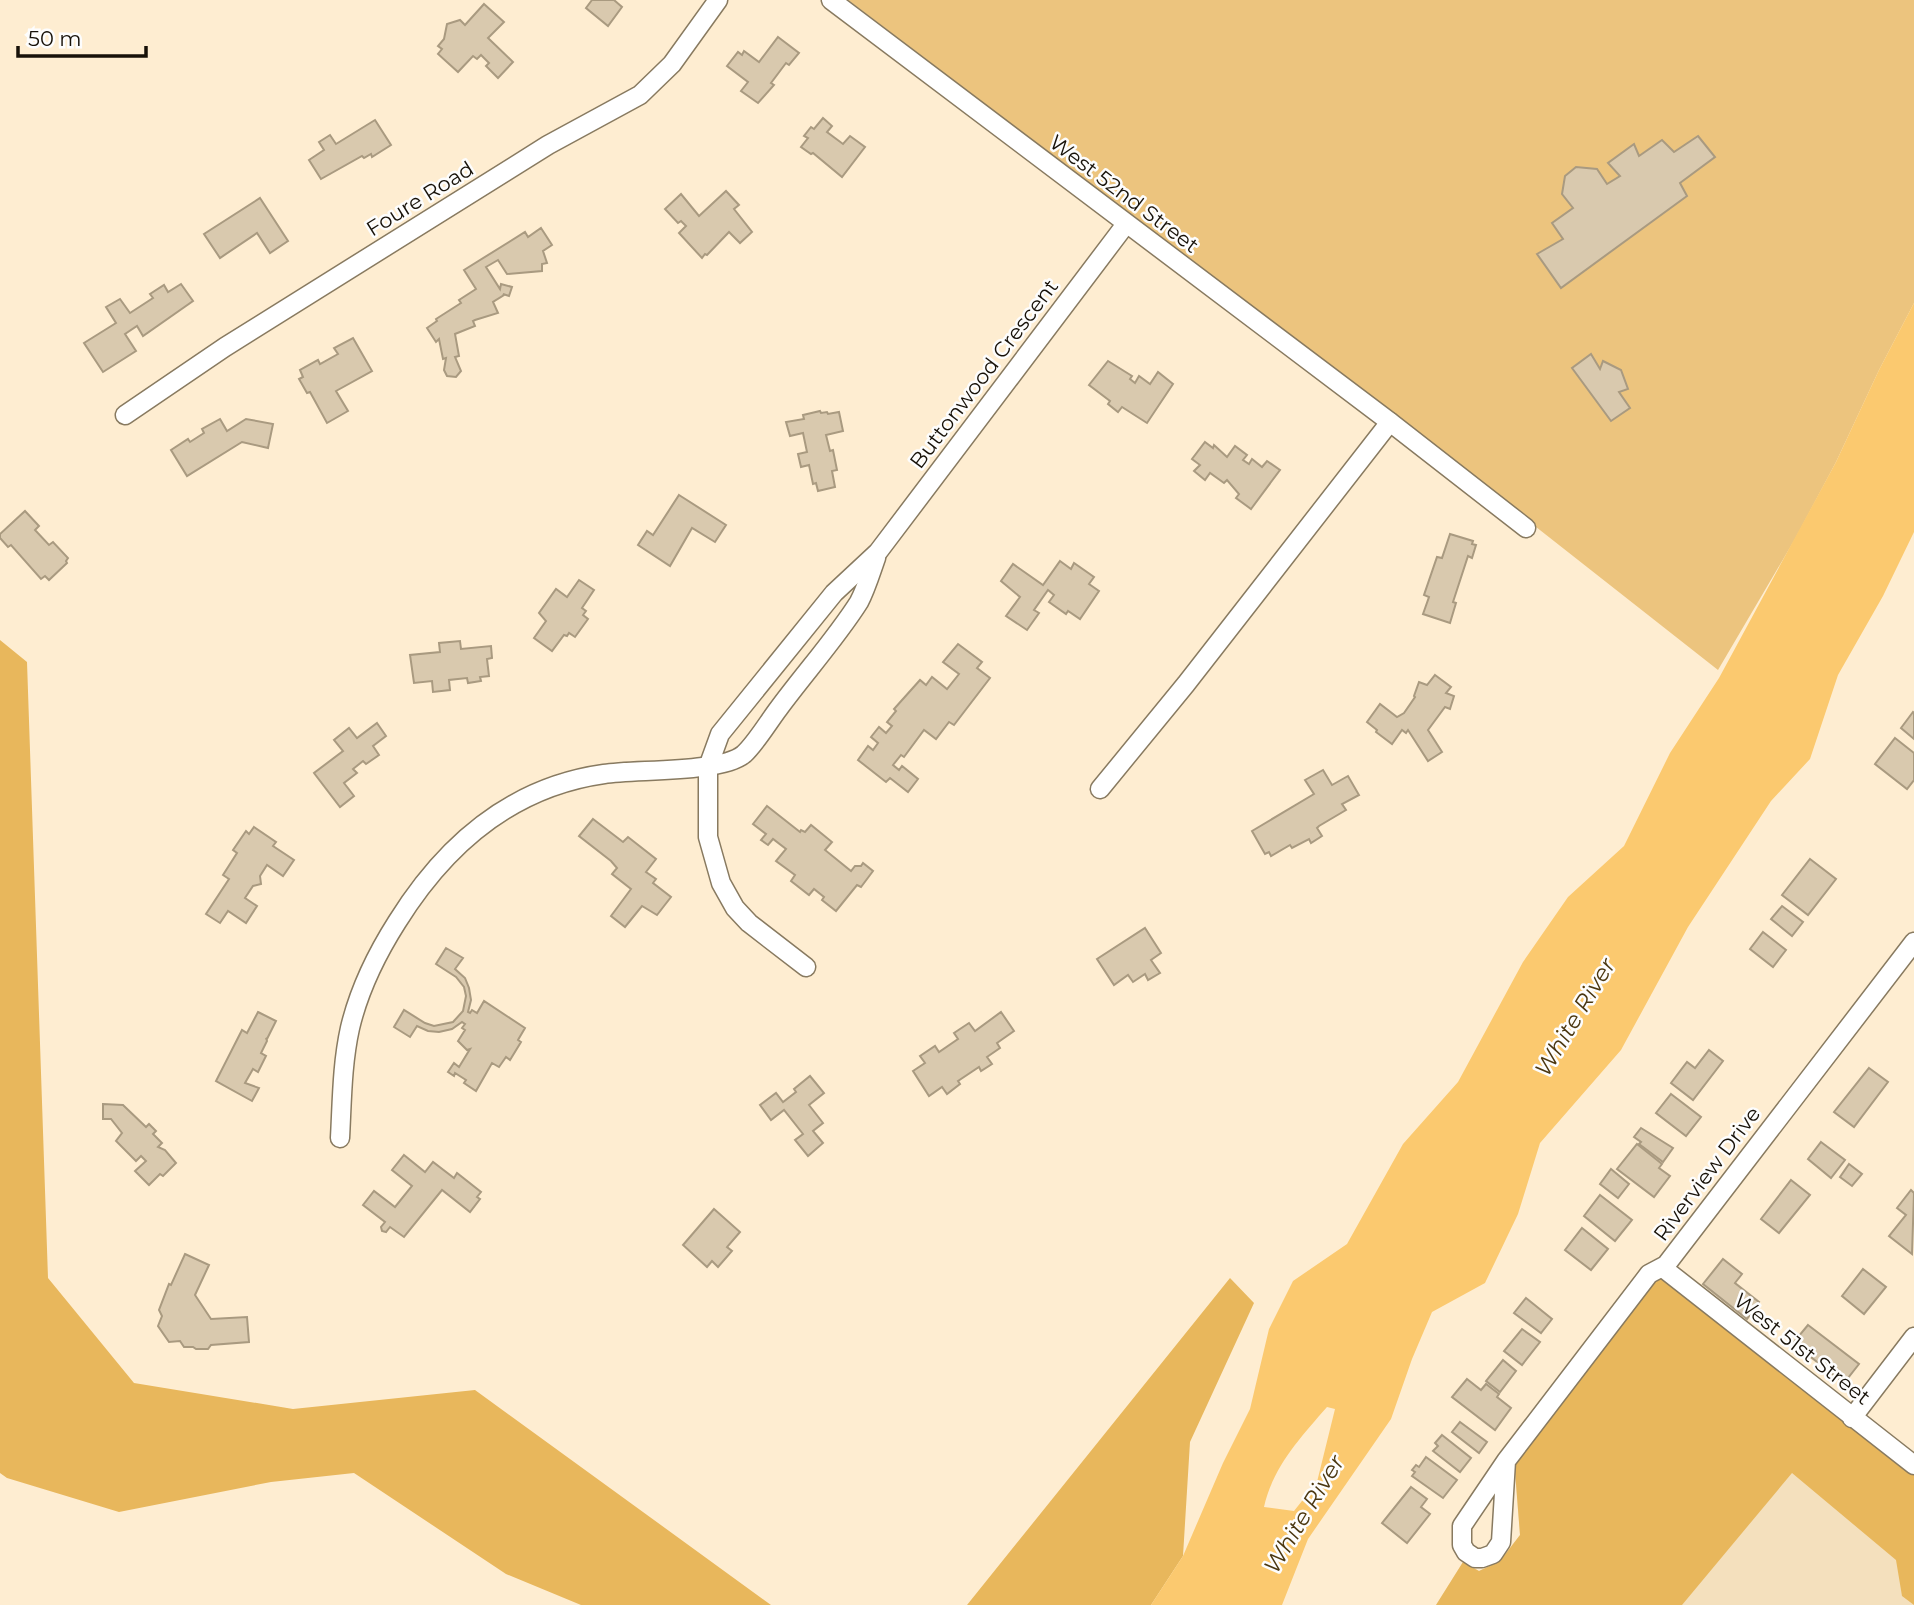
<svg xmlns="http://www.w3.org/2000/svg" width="1914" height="1605" font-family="Montserrat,sans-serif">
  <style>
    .built { fill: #f4e0bd }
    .green { fill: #ecc47e }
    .forest { fill: #e8b75c }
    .water { fill: #fbc96f; fill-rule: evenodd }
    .building { fill: #d9c9ae; stroke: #a99a80; stroke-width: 2 }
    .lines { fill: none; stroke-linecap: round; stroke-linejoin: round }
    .minor-casing { stroke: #887a60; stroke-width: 21 }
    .minor { stroke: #fff; stroke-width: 18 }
    .labels { text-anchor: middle; stroke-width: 5; stroke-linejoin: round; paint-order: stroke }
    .street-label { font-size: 21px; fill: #171108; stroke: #fdfdfd }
    .water-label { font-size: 23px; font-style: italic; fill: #4c3811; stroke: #fdfdfd }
  </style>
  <rect width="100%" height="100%" fill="#feedd1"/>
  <polygon class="built" points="1514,1459 1914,1474 1914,1605 1436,1605 1463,1562 1479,1571 1500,1561 1520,1535"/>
  <polygon class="green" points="848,0 1914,0 1914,303 1879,370 1836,462 1795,539 1718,670 1386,409"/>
  <g class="forest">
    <polygon points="0,640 27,662 48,1278 134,1383 293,1409 475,1390 771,1605 581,1605 506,1574 354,1473 271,1482 119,1512 7,1478 0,1473"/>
    <polygon points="1660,1272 1914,1474 1914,1605 1902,1596 1896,1560 1792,1473 1682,1605 1436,1605 1463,1562 1479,1571 1500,1561 1520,1535 1514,1459"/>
    <polygon points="1230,1278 1254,1303 1190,1442 1183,1556 1151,1605 967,1605"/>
  </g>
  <path class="water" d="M 1914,303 L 1914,532 L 1883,596 L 1838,675 L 1810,759 L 1771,801 L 1688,927 L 1621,1050 L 1540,1143 L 1518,1214 L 1485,1283 L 1432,1312 L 1412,1359 L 1391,1419 L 1308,1539 L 1282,1605 L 1151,1605 L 1183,1556 L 1223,1463 L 1250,1409 L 1269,1329 L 1293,1281 L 1347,1244 L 1403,1144 L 1458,1082 L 1523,962 L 1568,897 L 1624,846 L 1670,753 L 1719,678 L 1836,462 L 1879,370 ZM 1327,1407 L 1335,1409 L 1317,1482 L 1294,1511 L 1264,1507 C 1273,1467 1300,1438 1327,1407 Z"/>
  <g class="building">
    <polygon points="592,0 614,0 622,7 608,26 586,8"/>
    <polygon points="484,4 504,22 488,38 513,62 498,78 486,66 489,63 481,55 477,59 473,56 458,72 438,54 442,49 438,46 444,39 447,24 460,20 465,25"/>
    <polygon points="778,37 799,53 789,65 786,63 771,83 774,85 758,103 741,91 748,82 727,66 738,52 742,55 744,51 759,62"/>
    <polygon points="823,118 832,126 827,132 843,144 850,136 865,147 842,177 813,153 811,154 801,147 808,138 804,136 811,127 814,129"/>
    <polygon points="375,120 391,145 372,157 371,154 364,158 362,156 321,179 309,160 324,150 319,142 330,135 336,144"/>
    <polygon points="1698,136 1715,157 1680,183 1687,196 1561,288 1537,254 1563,239 1552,223 1573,208 1562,194 1565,176 1576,167 1597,169 1607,184 1620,176 1608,163 1634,144 1639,156 1662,140 1674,152"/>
    <polygon points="726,191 739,205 734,209 752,232 740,243 729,232 707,255 705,254 702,258 679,233 686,226 681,221 678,223 665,209 681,194 699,216"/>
    <polygon points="260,198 288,241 270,253 257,233 220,258 204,234"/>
    <polygon points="541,228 552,245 543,251 547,263 542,264 542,271 507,274 498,260 486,267 500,289 501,284 512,287 509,296 503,294 504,295 493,302 498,313 475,320 473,321 475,326 455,334 459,356 455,357 461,371 456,377 447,376 444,370 446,358 443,359 439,339 436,342 427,328 437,321 436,319 461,303 459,300 476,289 464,270 525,232 528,237"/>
    <polygon points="181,284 193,301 143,336 137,326 125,334 136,351 103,372 84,343 116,323 106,307 120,299 130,313 153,298 150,294 164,285 168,292"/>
    <polygon points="353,338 372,371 336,391 348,411 327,423 310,392 307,393 299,379 303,377 300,370 318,360 320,364 338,354 334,348"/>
    <polygon points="1591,354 1600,369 1603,361 1621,370 1628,389 1619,392 1630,408 1611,421 1572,368"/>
    <polygon points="1108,361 1132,376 1130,379 1135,383 1139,376 1150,384 1158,372 1173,384 1147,423 1122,407 1118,412 1108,404 1110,401 1089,385"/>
    <polygon points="820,411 821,413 827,412 828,414 839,412 843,431 826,435 830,451 833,450 837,470 832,471 835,487 818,491 816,483 813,484 809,465 801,467 798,454 807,452 803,433 790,436 786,422 804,419 803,415"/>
    <polygon points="220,419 227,431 246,419 273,424 268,448 242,442 187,476 171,450 188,439 190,442 204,433 202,429"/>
    <polygon points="1205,442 1213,448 1214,445 1227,457 1235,446 1247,455 1243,460 1249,464 1252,459 1262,467 1267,461 1280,470 1251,509 1236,498 1239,494 1227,480 1224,483 1210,473 1205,480 1194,471 1200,465 1192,459"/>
    <polygon points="679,495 726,525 715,542 692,528 670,566 638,545 647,531 653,535"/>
    <polygon points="25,511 39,526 35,530 49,545 53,542 68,558 66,561 67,563 49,580 45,576 41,579 11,545 8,547 0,538 0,534"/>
    <polygon points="1450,534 1473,541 1472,544 1476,545 1472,558 1468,556 1453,602 1456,603 1450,623 1423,614 1429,597 1424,595 1437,557 1442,558"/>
    <polygon points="1060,561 1071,569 1074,563 1094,577 1089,584 1099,591 1080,619 1068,611 1066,614 1049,602 1054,595 1048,590 1034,610 1039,613 1027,630 1006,616 1020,597 1001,581 1013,564 1043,585"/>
    <polygon points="579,580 594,590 582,608 586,611 583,615 588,619 575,637 569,633 567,636 564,635 552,651 534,638 546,621 539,613 556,589 567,597"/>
    <polygon points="460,641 461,649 491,646 492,658 487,659 489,676 480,677 481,681 468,683 467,678 449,680 450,690 433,692 432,681 414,683 410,655 440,652 439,643"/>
    <polygon points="958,644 982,662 977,668 990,678 954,725 949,722 936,739 924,730 904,757 901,755 893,765 899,770 902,766 918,779 908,792 890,778 886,782 858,760 868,746 873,750 878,743 871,737 879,727 886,733 892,726 887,722 896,711 894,709 920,680 926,685 932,677 947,689 959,674 943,662"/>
    <polygon points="1435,675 1451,687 1446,693 1454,696 1450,709 1445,707 1428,730 1442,752 1428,761 1408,730 1406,733 1402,730 1392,744 1376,732 1377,730 1367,722 1380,704 1397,717 1404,713 1415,697 1414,696 1419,682 1427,685"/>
    <polygon points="1913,712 1914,713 1914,739 1901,728"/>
    <polygon points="377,723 386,736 373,746 379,755 366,764 363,761 353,769 357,773 344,783 354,796 340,807 314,773 343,751 334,740 349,728 357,738"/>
    <polygon points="1895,738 1914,753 1914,780 1907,789 1875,764"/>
    <polygon points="1323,770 1332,785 1348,776 1359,795 1342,804 1346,810 1319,826 1317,828 1322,836 1311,843 1309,839 1292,848 1290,845 1271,856 1269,852 1265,854 1252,831 1314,794 1305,780"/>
    <polygon points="767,806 800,832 801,830 805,832 811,825 832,842 825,850 851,871 855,866 861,866 863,863 873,871 861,887 857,885 836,911 822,900 824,897 814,889 809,895 791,881 795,875 776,861 786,849 773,839 768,845 761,840 766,834 753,824"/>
    <polygon points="593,819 623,842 628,837 656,859 646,872 656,879 653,883 671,897 657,915 642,906 625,927 611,916 631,889 612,874 617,868 611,861 579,836"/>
    <polygon points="254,827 276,842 273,846 294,860 283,876 267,865 260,876 261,884 253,886 245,898 257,906 246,923 228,911 220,923 206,914 229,879 223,875 237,853 233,850 246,831 249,834"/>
    <polygon points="1810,859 1836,879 1808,915 1782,895"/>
    <polygon points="1782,906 1803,922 1792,936 1771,919"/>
    <polygon points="1145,928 1161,953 1151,960 1160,973 1148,980 1145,974 1133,982 1128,975 1114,985 1097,959"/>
    <polygon points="1763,932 1786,950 1773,967 1750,949"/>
    <polygon points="446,948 463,958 455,969 465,978 469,988 471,1000 468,1012 470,1013 472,1010 477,1013 484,1001 525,1028 518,1040 521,1042 510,1060 506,1057 499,1067 492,1063 476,1091 464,1083 466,1080 455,1073 454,1076 448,1072 454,1063 459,1067 470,1049 467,1050 458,1041 465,1030 462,1028 465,1024 462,1022 452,1029 439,1032 428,1031 417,1026 410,1037 394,1027 404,1010 425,1023 434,1026 453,1022 463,1011 466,996 464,987 456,977 436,964"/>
    <polygon points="258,1012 276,1021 267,1039 266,1038 267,1041 261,1053 266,1056 258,1072 253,1069 245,1083 259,1088 252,1101 216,1081 242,1030 247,1033"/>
    <polygon points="1001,1012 1014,1031 997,1043 1000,1048 987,1057 992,1064 981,1071 979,1067 958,1081 960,1084 947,1094 942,1087 929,1096 913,1071 925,1063 920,1056 935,1046 939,1052 958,1039 954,1033 969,1023 975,1031"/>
    <polygon points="1709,1050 1723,1061 1693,1100 1671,1083 1687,1062 1695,1068"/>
    <polygon points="1869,1068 1888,1082 1854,1127 1834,1112"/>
    <polygon points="810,1076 824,1093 809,1105 823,1123 813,1131 823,1143 808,1156 795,1140 803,1134 784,1110 771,1120 760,1105 776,1093 783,1102 796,1092 794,1089"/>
    <polygon points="1671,1094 1701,1117 1686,1136 1656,1113"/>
    <polygon points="103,1104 123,1105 146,1127 149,1124 156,1131 153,1134 162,1143 158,1147 165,1150 176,1163 163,1176 160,1174 149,1185 135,1171 146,1161 141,1156 136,1161 116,1141 122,1133 111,1119 103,1119"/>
    <polygon points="1641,1128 1673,1148 1663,1162 1639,1144 1641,1142 1634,1137"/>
    <polygon points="1821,1142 1845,1160 1831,1178 1808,1159"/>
    <polygon points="1637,1144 1662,1164 1659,1168 1670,1176 1654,1197 1617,1169"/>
    <polygon points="404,1155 425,1172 433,1162 454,1178 457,1173 481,1192 477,1197 480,1199 470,1212 442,1190 404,1237 390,1227 386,1232 382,1231 381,1227 385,1222 363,1205 374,1191 395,1207 412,1186 392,1170"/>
    <polygon points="1849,1164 1862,1174 1852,1186 1840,1177"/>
    <polygon points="1611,1169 1629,1184 1618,1198 1600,1184"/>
    <polygon points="1791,1180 1810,1195 1779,1233 1761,1219"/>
    <polygon points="1911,1190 1914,1193 1912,1254 1889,1236 1906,1215 1897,1208"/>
    <polygon points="1600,1195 1632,1220 1615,1241 1584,1216"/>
    <polygon points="714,1209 740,1232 727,1247 732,1251 718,1267 712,1261 707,1267 683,1245"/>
    <polygon points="1582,1228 1608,1249 1591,1270 1565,1250"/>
    <polygon points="185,1254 209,1265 195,1295 211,1319 247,1317 249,1342 211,1345 208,1349 196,1349 193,1347 184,1347 180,1341 169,1342 158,1326 162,1316 159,1310 169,1284 171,1285"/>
    <polygon points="1723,1259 1742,1274 1735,1283 1759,1302 1747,1319 1703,1284"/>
    <polygon points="1863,1269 1886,1287 1864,1314 1842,1296"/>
    <polygon points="1526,1298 1552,1319 1541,1333 1514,1313"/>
    <polygon points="1808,1325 1859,1364 1844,1383 1793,1343"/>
    <polygon points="1522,1329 1540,1342 1522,1365 1504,1351"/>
    <polygon points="1503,1360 1516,1371 1500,1392 1486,1381"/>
    <polygon points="1467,1379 1481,1390 1486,1384 1499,1394 1497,1397 1511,1408 1495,1430 1452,1397"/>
    <polygon points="1460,1422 1487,1442 1479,1453 1452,1432"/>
    <polygon points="1442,1435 1471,1458 1460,1472 1433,1451 1438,1446 1435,1443"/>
    <polygon points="1426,1457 1457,1480 1443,1498 1412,1476 1415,1472 1412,1470 1416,1465 1419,1467"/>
    <polygon points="1411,1487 1427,1499 1421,1507 1430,1514 1407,1543 1382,1523"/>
  </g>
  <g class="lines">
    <g class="minor-casing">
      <g id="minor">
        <polyline points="831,0 1390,422 1526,528"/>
        <polyline points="125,415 225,347 548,145 640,95 672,64 718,0"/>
        <polyline points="1100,789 1186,684 1390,422"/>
        <polyline points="806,967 749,923 735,908 721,883 708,837 708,767 720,734 834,593 878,552 1126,224"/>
        <path d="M 340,1138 C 342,1101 342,1064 350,1028 C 359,990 376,955 397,922 C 445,845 511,787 604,774 C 636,769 722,773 744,754 C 756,743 769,721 779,708 C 804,674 837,637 859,602 C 866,589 871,572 876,558"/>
        <polyline points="1663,1268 1914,1465"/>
        <polyline points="1852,1418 1914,1337"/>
        <polyline points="1506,1461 1501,1542 1493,1554 1482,1558 1475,1558 1466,1552 1462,1545 1462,1526 1506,1461 1649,1274 1666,1265 1914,942"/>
      </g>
    </g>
    <use href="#minor" class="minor"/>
  </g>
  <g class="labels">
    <g class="street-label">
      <text transform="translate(1124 194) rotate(37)" y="7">West 52nd Street</text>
      <text transform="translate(420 199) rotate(-32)" y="7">Foure Road</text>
      <text transform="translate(984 374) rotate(-53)" y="7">Buttonwood Crescent</text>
      <text transform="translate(1707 1174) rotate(-53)" y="7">Riverview Drive</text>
      <text transform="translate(1802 1349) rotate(38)" y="7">West 51st Street</text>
    </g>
    <g class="water-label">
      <text transform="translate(1575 1017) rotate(-59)" y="8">White River</text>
      <text transform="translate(1304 1514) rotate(-59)" y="8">White River</text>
    </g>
  </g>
  <path d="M18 46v10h128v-10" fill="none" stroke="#171108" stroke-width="3.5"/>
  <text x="28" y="46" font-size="21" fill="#171108" stroke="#fdfdfd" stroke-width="5" paint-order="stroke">50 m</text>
</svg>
